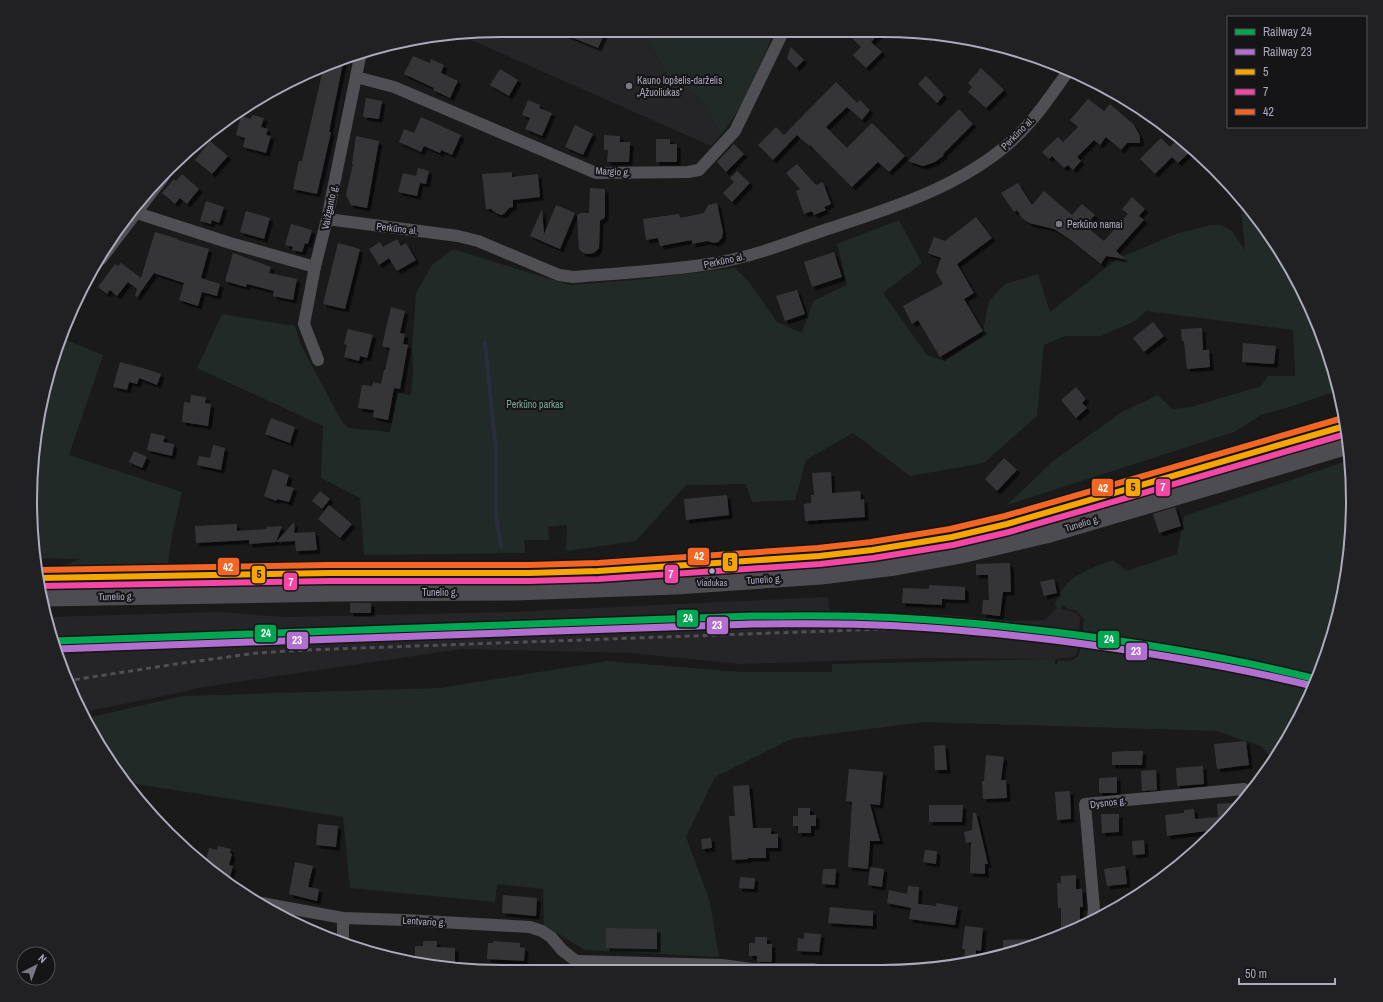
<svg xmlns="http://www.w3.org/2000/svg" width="1383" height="1002" font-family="'Archivo Narrow',sans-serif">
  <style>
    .built { fill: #252427 }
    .green { fill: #212a27 }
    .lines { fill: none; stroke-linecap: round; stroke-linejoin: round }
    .stream { stroke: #2b2d3d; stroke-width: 4 }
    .building { fill: #363639; filter: url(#shadow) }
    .minor { stroke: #505054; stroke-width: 12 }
    .primary { stroke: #4d4c50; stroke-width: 19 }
    .rail { stroke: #504f54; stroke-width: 3; stroke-dasharray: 5 4; stroke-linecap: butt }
    .bus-1-casing { stroke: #151416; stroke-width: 9 }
    .bus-2-casing { stroke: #151416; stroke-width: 9 }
    .bus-3-casing { stroke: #151416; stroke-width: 9 }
    .bus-1 { stroke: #f7a600; stroke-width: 6 }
    .bus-2 { stroke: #f346a5; stroke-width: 6 }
    .bus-3 { stroke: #f26522; stroke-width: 6 }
    .rail-1-casing { stroke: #151416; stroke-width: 10 }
    .rail-2-casing { stroke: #151416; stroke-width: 10 }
    .rail-1 { stroke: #00a651; stroke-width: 7 }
    .rail-2 { stroke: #b36fd0; stroke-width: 7 }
    .poi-dot { fill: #7a7883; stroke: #151416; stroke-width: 1.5 }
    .bus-dot { fill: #adaabc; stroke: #151416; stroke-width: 1.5 }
    .labels { text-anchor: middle; stroke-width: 4; stroke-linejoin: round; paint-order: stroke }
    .bus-label { font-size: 9px; fill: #adaabc; stroke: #151416 }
    .poi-label { font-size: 10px; fill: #adaabc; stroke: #151416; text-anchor: start }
    .street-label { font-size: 10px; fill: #adaabc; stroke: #151416 }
    .park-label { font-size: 10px; fill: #7fa996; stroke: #151416 }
    .rim { fill: none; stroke: #adaabc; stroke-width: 2 }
    .line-badge { stroke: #151416; stroke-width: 1.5 }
    .badge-label { font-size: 11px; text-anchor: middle; font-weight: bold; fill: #fff }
    .pale-badge-label { font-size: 11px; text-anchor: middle; font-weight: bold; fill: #111 }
  </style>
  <defs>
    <filter id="shadow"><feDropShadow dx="3.5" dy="3.5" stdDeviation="0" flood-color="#0009"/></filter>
  </defs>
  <rect width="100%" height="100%" fill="#1a1a1a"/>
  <g class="built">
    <polygon points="501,30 641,30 669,78 695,94 705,106 721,135 711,146 460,35"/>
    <polygon points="828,597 829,610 948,615 1014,621 1045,620 1057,608 1066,610 1076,613 1082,619 1080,619 1078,648 1077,649 1077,653 1078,653 1073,657 1055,659 928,658 739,664 630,653 462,649 197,688 183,692 84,712 66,681 49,617 218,612 286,617 510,612"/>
  </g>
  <g class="green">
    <path d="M 641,30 L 775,30 C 759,66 746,104 721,135 L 705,106 L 695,94 L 669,78 Z"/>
    <polygon points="1240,197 1256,214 1304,292 1337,379 1339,390 1296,405 1261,415 1234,432 1007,505 1053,461 1122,412 1158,395 1172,409 1191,407 1261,386 1268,376 1295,376 1293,330 1146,311 1135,321 1101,336 1065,336 1044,345 1037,416 984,463 910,476 853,433 806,460 795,500 752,502 746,484 686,485 636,541 566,551 567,525 548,527 549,540 524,540 525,553 364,555 360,498 321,478 323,426 197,368 222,314 295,326 301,345 341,420 348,428 390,432 398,393 411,395 413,371 412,347 416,293 432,265 453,249 569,285 634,280 735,268 749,282 777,322 802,333 813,301 847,285 837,244 899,220 922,263 883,293 927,355 945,361 982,336 989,301 1005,284 1038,274 1050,312 1117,259 1178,233 1211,225 1221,225 1231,230 1245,250"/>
    <polygon points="64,336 64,339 103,355 69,455 182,492 172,535 168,565 319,563 318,565 36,571 36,568 59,568 80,559 34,558 30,501 39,409"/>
    <path d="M 1350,460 L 1352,470 L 1349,562 L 1328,652 L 1290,736 L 1273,760 L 1261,746 L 1216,731 L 924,722 L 791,739 L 715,777 L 686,837 L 710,902 L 719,957 L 585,950 L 544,925 L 543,889 L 497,884 L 495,902 L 350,888 L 343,817 L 124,782 L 87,718 L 182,696 L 440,688 L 607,661 L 742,672 L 832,672 L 832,664 L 1052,659 L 1055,659 L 1055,664 L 1057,664 L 1058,661 C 1064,661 1072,662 1077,657 C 1082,653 1083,626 1084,619 L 1077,611 L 1066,608 L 1065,606 L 1061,605 L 1061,609 L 1057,608 L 1055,604 C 1057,598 1060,592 1064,587 C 1075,573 1097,566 1113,560 L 1126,571 L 1177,554 L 1184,516 Z"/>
    <polygon points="632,557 637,561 577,565 335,567 333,563 567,561"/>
  </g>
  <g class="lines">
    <polyline class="stream" points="485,343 496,450 496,516 501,546"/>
  </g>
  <g class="building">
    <polygon points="554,30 606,30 598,48"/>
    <polygon points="855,30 883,30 871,42 882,52 866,68 853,55 861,47 849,35"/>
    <polygon points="791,47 804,60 796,68 787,58"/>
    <polygon points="413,56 430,63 431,59 444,65 441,73 458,81 450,98 433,90 434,88 404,74"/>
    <polygon points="344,58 329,132 331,132 317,194 293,189 299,161 302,161 324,65"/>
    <polygon points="981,68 1004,90 986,108 968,92 972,87 968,83"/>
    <polygon points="500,69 518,80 509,96 490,85"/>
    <polygon points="926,76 944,95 937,103 918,84"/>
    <polygon points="836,82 857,103 860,100 870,110 862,120 847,107 826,127 847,148 872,123 905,156 889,172 878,162 852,187 808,143 810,147 797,135 773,160 758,145 776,127 784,135"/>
    <polygon points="366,98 382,101 379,119 363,117"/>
    <polygon points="1088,99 1104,111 1110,104 1134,125 1140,136 1140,143 1127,143 1121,150 1106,137 1100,145 1094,140 1077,157 1081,161 1073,170 1068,165 1064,168 1052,156 1049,159 1042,152 1058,137 1063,142 1078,127 1070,120"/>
    <polygon points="528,100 540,105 539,108 552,113 542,136 525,129 530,118 522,115"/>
    <polygon points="959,109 973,124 943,154 944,155 935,162 923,166 908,161"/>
    <polygon points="252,115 264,118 261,127 268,129 266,135 271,136 266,153 243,147 245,138 236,135 241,116 251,119"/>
    <polygon points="421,117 461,135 452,155 441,150 440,153 424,146 421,152 399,142 404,129 414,133"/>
    <polygon points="575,125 593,134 583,155 565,147"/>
    <polygon points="604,135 620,136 620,142 630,142 629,162 607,162 608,150 604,150"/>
    <polygon points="356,136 379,141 367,208 351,205 346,195 353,164 352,164"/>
    <polygon points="1161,138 1170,147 1179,138 1191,151 1178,163 1172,157 1155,174 1140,159"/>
    <polygon points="656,139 670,139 670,144 677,144 677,162 656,162"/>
    <polygon points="210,141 228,156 212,174 195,160"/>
    <polygon points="734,144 744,154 726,172 717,162"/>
    <polygon points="797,164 816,185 823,182 831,204 824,207 826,210 814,215 812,211 804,214 796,191 800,189 786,173"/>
    <polygon points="418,168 429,171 426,184 420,183 417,196 398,192 403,173 416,176"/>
    <polygon points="737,171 750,183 732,202 723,193 734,182 730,178"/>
    <polygon points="512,172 512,177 538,174 540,197 513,200 513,207 509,208 504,214 501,215 496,213 491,209 486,209 482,174"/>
    <polygon points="182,174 199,189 187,204 180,198 175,204 162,193 174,179 176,181"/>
    <polygon points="1018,183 1032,205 1044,191 1072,215 1082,204 1095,215 1085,226 1104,241 1128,214 1122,209 1132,197 1145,209 1139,216 1144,220 1116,251 1125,259 1106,256 1101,264 1068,238 1054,229 1029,223 1022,218 1017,210 1014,212 1001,193"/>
    <polygon points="590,188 605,189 605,217 600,221 599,248 594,253 588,254 583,253 579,249 577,215 581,213 589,213"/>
    <polygon points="206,201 224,207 219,223 212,220 211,224 200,221"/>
    <polygon points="717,203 723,232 722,238 718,242 714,243 707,241 692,244 692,240 660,246 658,238 646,240 643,219 679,214 680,218 704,213 708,205"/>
    <polygon points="556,205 575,213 560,249 530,236 542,209 544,234"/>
    <polygon points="246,211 270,218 264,239 240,232"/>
    <polygon points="976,217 992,238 957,264 974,293 964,299 983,331 940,357 918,320 912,324 903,306 943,284 936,272 941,258 928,253 934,237 945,241"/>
    <polygon points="291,224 312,230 308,244 305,243 302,252 292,250 293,247 285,245"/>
    <polygon points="155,232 178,239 178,240 209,249 201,278 220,284 217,296 202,292 198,306 179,300 184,283 154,273 137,297 135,296 137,289 128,282 117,296 110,290 107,294 98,287 115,264 118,266 121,263 141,278"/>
    <polygon points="397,239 401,246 406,243 416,260 397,271 389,258 379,265 369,249 380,242 383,247"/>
    <polygon points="338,243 360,249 345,309 323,304"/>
    <polygon points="834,252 842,277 812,287 804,262"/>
    <polygon points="233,253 271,267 269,273 297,279 293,300 273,296 274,291 247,284 246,287 225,281"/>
    <polygon points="797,290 805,314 785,321 776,296"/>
    <polygon points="391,307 405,311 400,333 405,334 403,344 408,345 400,389 394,388 388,420 373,417 374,410 358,408 362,385 372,386 373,382 381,384 384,370 385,370 390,348 382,346"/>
    <polygon points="1153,322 1164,336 1144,352 1133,338"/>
    <polygon points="1202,328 1203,350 1209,350 1210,367 1187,369 1184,341 1182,341 1181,329"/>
    <polygon points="348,329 373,335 367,358 360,356 359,361 344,357 347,345 344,344"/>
    <polygon points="1243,343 1276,346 1274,364 1242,362"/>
    <polygon points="120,362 146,369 161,374 157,385 139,378 137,384 129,382 127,390 113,387"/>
    <polygon points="1076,387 1086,399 1082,403 1087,408 1076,418 1061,400"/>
    <polygon points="191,395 206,397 205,403 211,404 208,426 182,422 184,402 190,403"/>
    <polygon points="271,418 295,427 290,443 265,434"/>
    <polygon points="151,433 165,436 163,442 174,444 172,456 147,450"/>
    <polygon points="213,445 225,448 221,470 197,465 199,456 210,458"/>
    <polygon points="134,451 147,457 142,468 129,462"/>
    <polygon points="1004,458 1017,470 997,491 985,479"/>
    <polygon points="273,469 289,475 286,486 294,488 289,502 277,499 276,501 264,496"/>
    <polygon points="831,472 832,493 860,491 861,500 864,499 865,517 805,521 804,504 811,503 811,495 814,495 812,473"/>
    <polygon points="320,491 330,499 322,509 312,501"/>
    <polygon points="727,495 729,515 686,520 684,499"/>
    <polygon points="329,505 352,524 340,538 318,519"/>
    <polygon points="1175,507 1181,526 1159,533 1153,514"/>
    <polygon points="294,522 295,541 276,542"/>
    <polygon points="237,524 237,531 267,529 267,527 282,526 276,542 249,544 249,540 196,543 195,526"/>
    <polygon points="315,532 317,550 296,551 294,533"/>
    <polygon points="1010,563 1011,592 1003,592 1000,616 982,614 983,600 989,600 988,575 976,575 976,564"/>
    <polygon points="1054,579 1057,593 1044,596 1040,582"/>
    <polygon points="929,585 965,587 965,600 942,599 942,605 902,603 903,588 929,589"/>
    <rect x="350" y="603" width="21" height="10"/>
    <polygon points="1246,741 1249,765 1217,769 1214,744"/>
    <polygon points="945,745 947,770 935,770 934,746"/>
    <polygon points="1127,751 1143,751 1142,765 1112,765 1112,752"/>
    <polygon points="986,755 1004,757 1001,780 1006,780 1007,798 983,799 982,781 984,781"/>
    <polygon points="1203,766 1204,784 1177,786 1176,768"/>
    <polygon points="849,769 883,772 880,805 870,804 880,841 870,841 868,869 848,867 852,802 846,801"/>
    <polygon points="1156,770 1157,790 1142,791 1141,771"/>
    <polygon points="1117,777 1117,793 1099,793 1099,778"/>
    <polygon points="749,785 753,828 771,828 771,834 778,834 778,848 766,848 766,858 748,858 748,859 732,860 729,816 735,816 733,786"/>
    <polygon points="1070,791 1071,819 1057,820 1055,792"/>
    <polygon points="1243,802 1236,811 1208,838 1207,831 1167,836 1165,815 1184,813 1184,810 1194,809 1195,819 1218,817 1217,804"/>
    <polygon points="929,805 963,805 962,822 929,822"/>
    <polygon points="798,808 810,808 810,815 816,815 816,826 811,826 811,833 798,833 798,826 793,826 793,816 798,816"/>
    <polygon points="973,813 976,813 988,864 985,864 985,874 970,873 971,842 966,843 964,832 972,830"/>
    <polygon points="1101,814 1119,814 1119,832 1102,833"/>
    <polygon points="318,824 338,826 336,847 316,845"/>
    <polygon points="711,838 712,848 702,849 701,839"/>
    <polygon points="1144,840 1145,854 1133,855 1132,841"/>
    <polygon points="218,846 231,849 230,853 232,854 229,865 233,866 229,881 205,865 209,848 217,850"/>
    <polygon points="925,850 937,851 936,864 923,862"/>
    <polygon points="295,862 313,866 308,887 319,889 317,901 289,894"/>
    <polygon points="1125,866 1127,884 1107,886 1104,869"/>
    <polygon points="870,867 884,869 882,887 868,885"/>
    <polygon points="823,869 836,869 835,885 822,884"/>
    <polygon points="1076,875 1076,889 1082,889 1083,907 1080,907 1080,926 1061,936 1061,908 1058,908 1057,883 1061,883 1061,876"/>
    <polygon points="740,877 755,878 754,889 739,888"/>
    <polygon points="908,886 919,887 918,904 936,906 937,903 958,907 955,925 909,919 911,908 887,903 889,890 907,894"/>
    <polygon points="503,895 537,898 536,916 502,913"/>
    <polygon points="830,907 873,911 873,926 828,923"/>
    <polygon points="965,926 983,928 981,951 976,950 976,959 964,963 965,949 962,949"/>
    <polygon points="606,928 657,929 657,949 606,948"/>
    <polygon points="804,933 821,934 819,952 797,951 798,938 804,939"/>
    <polygon points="755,937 767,937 767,944 772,944 772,962 757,962 757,956 749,956 749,943 755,943"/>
    <polygon points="1036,939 1037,943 1003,952 1003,940"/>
    <polygon points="423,941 437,941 437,947 455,948 455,967 453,967 453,968 415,962 415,946 423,946"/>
    <polygon points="493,941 520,943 520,947 525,948 524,961 487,959 488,943 493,943"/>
  </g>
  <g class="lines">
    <g class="minor">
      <polyline points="356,77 394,87 596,173 688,172 699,170 735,131 784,30"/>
      <polyline points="136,211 143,215 230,243 315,267"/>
      <path d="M 327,219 L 458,236 L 478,241 L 559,275 L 573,277 C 620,273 668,271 715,263 C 751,257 785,244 819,232 C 882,211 948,192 1001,150 C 1029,129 1049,98 1069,70"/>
      <polyline points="101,259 164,176"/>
      <polyline points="318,360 304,324 315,267 327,219 361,52"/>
      <polyline points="261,903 343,918 405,920 530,927 542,931 551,937 562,950 576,961"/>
      <polyline points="1093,918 1094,909 1085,804 1244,789"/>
      <polyline points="343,942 343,918"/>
      <polyline points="576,961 722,965 752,969 814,969"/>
    </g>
    <g class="primary">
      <polyline points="38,578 329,573 529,573 598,571 819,556 872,550 952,537 1007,524 1345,426"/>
      <polyline points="43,597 339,592 515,591 676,585 821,575 895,566 961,554 1050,533 1348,445"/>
    </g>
    <polyline class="rail" points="66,681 176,664 257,653 306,650 911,628 1043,631"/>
    <g class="bus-1-casing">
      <polyline id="bus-1" points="38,578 329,573 529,573 598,571 819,556 872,550 952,537 1007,524 1345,426"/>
    </g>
    <g class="bus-2-casing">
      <polyline id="bus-2" points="40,586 329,581 529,581 599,579 820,564 873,558 953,545 1009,532 1346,434"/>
    </g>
    <g class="bus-3-casing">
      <polyline id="bus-3" points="38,570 329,565 529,565 598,563 818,548 871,542 950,529 1005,516 1343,418"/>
    </g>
    <use href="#bus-1" class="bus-1"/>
    <use href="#bus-2" class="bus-2"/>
    <use href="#bus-3" class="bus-3"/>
    <g class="rail-1-casing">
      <path id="rail-1" d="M 55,641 L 752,616 C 793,616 835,615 876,617 C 936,619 995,625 1054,632 C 1142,643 1230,657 1316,679"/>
    </g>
    <g class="rail-2-casing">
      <path id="rail-2" d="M 57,649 L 752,624 C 794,624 835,623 876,625 C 936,627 995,633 1054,640 C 1141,651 1227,665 1313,686"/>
    </g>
    <use href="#rail-1" class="rail-1"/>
    <use href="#rail-2" class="rail-2"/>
  </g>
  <g class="poi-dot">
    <circle cx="629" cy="86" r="4"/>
    <circle cx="1059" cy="224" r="4"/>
  </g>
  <circle class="bus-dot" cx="712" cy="571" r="3.5"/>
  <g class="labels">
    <g class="bus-label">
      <text x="712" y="586">Viadukas</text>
    </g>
    <g class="poi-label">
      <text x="637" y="84">Kauno lopšelis-darželis<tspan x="637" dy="12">„Ąžuoliukas“</tspan></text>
      <text x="1067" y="228">Perkūno namai</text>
    </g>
    <g class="street-label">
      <text transform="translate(1017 133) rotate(-45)" y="4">Perkūno al.</text>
      <text transform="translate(613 171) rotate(3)" y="4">Margio g.</text>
      <text transform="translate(329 207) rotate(-78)" y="4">Vaižganto g.</text>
      <text transform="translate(397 228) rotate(7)" y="4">Perkūno al.</text>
      <text transform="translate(724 260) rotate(-12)" y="4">Perkūno al.</text>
      <text transform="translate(1082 523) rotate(-17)" y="4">Tunelio g.</text>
      <text transform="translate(764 579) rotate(-4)" y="4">Tunelio g.</text>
      <text x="440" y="596">Tunelio g.</text>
      <text transform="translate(116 596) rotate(-1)" y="4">Tunelio g.</text>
      <text transform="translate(1108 802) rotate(-7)" y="4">Dysnos g.</text>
      <text transform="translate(424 921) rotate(3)" y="4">Lentvario g.</text>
    </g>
    <g class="park-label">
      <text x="535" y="408">Perkūno parkas</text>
    </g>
  </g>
  <path d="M0 0H1383V1002H0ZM501 37H882A464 464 0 0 1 1346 501V501A464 464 0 0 1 882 965H501A464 464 0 0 1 37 501V501A464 464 0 0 1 501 37Z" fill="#212023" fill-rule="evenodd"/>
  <path class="rim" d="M501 37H882A464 464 0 0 1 1346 501V501A464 464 0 0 1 882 965H501A464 464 0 0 1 37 501V501A464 464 0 0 1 501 37Z"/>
  <g class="line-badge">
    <rect x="1155" y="478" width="16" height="19" rx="4" fill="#f346a5"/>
    <rect x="1125" y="478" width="16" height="19" rx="4" fill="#f7a600"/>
    <rect x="1091" y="478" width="23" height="19" rx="4" fill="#f26522"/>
    <rect x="687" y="547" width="23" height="19" rx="4" fill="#f26522"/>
    <rect x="722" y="552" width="16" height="20" rx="4" fill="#f7a600"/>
    <rect x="217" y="557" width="23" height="19" rx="4" fill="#f26522"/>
    <rect x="664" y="564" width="15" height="20" rx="4" fill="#f346a5"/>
    <rect x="251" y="565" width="15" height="19" rx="4" fill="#f7a600"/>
    <rect x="283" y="572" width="15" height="19" rx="4" fill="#f346a5"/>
    <rect x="676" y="609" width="23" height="19" rx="4" fill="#00a651"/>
    <rect x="706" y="616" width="23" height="19" rx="4" fill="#b36fd0"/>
    <rect x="254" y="624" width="23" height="19" rx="4" fill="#00a651"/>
    <rect x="1097" y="630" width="23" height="19" rx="4" fill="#00a651"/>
    <rect x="286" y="631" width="23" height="19" rx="4" fill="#b36fd0"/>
    <rect x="1125" y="642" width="23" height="19" rx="4" fill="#b36fd0"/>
  </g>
  <g class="badge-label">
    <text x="1163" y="491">7</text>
    <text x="1103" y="492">42</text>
    <text x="699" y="560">42</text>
    <text x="228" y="571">42</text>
    <text x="671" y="578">7</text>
    <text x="291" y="586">7</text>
    <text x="688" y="622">24</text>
    <text x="717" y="629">23</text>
    <text x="266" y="637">24</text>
    <text x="1109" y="643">24</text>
    <text x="297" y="644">23</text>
    <text x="1136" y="655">23</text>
  </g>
  <g class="pale-badge-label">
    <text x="1133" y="491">5</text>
    <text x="730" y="566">5</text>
    <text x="259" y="578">5</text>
  </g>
  <rect x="1227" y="16" width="140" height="112" fill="#151416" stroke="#525058"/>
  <rect x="1235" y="29" width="20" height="6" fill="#00a651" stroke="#525058"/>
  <text x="1263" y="36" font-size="12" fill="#adaabc">Railway 24</text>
  <rect x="1235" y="49" width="20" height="6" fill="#b36fd0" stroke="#525058"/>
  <text x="1263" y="56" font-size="12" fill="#adaabc">Railway 23</text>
  <rect x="1235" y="69" width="20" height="6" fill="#f7a600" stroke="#525058"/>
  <text x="1263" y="76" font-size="12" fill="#adaabc">5</text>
  <rect x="1235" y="89" width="20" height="6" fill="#f346a5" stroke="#525058"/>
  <text x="1263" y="96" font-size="12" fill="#adaabc">7</text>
  <rect x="1235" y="109" width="20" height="6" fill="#f26522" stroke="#525058"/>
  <text x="1263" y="116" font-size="12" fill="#adaabc">42</text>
  <g transform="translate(36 966) rotate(42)"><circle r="19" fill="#151416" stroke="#525058"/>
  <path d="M0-3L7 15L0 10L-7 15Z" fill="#7a7883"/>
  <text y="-6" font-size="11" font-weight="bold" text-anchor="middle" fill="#adaabc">N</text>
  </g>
  <path d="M1239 978v6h96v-6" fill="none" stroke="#adaabc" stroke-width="2"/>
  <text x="1245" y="978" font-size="12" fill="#adaabc" stroke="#151416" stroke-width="3" paint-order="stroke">50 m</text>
</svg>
